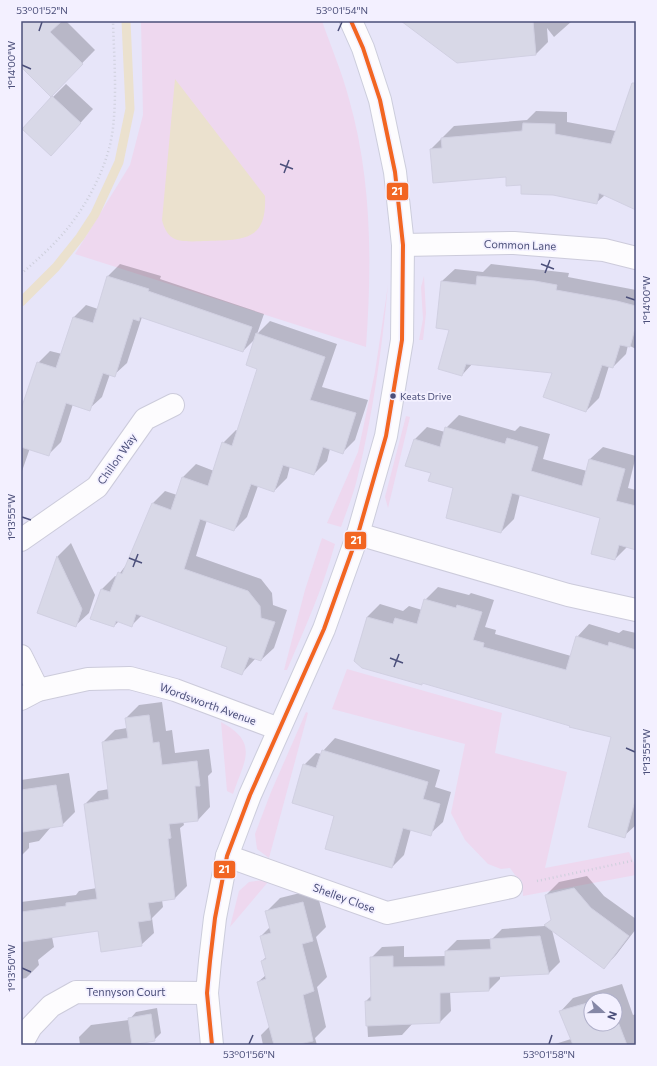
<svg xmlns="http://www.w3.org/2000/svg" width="657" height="1066" font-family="Commissioner,sans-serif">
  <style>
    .residential { fill: #e7e5f9; fill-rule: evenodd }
    .green { fill: #eed8ef }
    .water { fill: #ebe1ce }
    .shadow { fill: #0003; fill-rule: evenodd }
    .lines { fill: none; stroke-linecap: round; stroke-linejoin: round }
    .stream { stroke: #ebe1ce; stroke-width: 9 }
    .building { fill: #d8d8e7; stroke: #d1d0e2 }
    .street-casing { stroke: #cccbdb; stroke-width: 24 }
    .secondary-casing { stroke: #cccddc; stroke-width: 24 }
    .path { stroke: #cecfdc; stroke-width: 2.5; stroke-dasharray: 1 3; stroke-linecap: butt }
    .street { stroke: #fdfcfe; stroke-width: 22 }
    .secondary { stroke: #fdfcfe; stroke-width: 22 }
    .bus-1-casing { stroke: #f3f0ff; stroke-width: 7 }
    .bus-1 { stroke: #f26522; stroke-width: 4 }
    .ticks { fill: none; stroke: #4b4f7a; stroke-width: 1.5 }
    .bus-dot { fill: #4b4f7a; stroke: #f3f0ff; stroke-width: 1.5 }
    .labels { text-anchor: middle; stroke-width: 3.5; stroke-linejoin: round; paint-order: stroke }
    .bus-label { font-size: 10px; fill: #4b4f7a; stroke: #f3f0ff; text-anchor: start }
    .street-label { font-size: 11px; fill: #4b4f7a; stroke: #f3f0ff }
    .line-badge { stroke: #f3f0ff; stroke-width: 1.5 }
    .badge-label { font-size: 11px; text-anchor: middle; font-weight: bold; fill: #fff }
    .neatline { fill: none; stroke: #4b4f7a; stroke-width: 1.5 }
    .ticks-label { font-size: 10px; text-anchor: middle; fill: #4b4f7a }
  </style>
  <rect width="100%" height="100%" fill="#f0eef8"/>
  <path class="residential" d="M 21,21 L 636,21 L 636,1045 L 21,1045 ZM 591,1000 L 615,1000 L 615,1024 L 591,1024 Z"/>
  <g class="green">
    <path d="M 141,21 L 322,21 C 331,47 342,72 349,99 C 372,179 372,264 366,347 L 75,254 L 130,165 L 143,115 Z"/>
    <polygon points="424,276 426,313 423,340 419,340 423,319 421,287"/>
    <path d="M 388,285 C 382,349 373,413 358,475 C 354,493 347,510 341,527 L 327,523 L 358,452 L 375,372 Z"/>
    <polygon points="406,416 410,417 388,508 385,497"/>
    <path d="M 322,538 L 335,544 C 323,588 305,628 287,670 L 284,670 L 305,590 Z"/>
    <polygon points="347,669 502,713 495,753 567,772 545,868 629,852 636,867 636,875 523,896 522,881 515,875 510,868 501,869 488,864 465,840 451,813 465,744 332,709"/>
    <polygon points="306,712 308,713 269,858 257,849 255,834 271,792"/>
    <path d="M 221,722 C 260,743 244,761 233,794 L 227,791 Z"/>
    <polygon points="263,880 268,882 230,927 239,891 249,882"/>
  </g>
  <path class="water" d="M 175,79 L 265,196 C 267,241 244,240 207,241 C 198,241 181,243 173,238 C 167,234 164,228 162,220 Z"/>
  <g class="shadow">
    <polygon points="21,21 66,21 95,50 51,95 21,65"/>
    <polygon points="427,21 572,21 554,37 547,28 548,42 536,54"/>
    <polygon points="66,84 93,109 64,141 53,97"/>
    <polygon points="536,111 567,112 567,122 616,131 636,113 636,208 605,195 596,203 522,184 507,176 431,149 454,126 527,120"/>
    <polygon points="120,264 161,276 160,279 264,314 257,334 270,321 337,344 322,387 368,400 355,440 342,453 330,449 327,461 314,474 290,466 287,478 274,491 258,486 247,517 234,530 207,520 196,556 261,579 272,593 273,605 287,610 274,648 261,660 256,658 242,673 228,647 142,615 132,625 119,621 114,626 91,618 102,589 115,576 117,577 126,565 153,503 165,491 177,495 183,477 196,464 214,471 223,443 236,430 238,431 259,369 256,338 243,351 142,317 127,363 114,375 110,374 102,397 89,409 73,404 61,442 48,455 30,448 21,474 21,410 38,363 50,351 62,354 74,317 86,305 98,309 108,276"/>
    <polygon points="491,264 569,273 568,277 636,290 636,349 628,345 626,354 613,367 609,366 599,398 586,411 553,372 473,363 462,375 450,329 442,281 455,269 483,272"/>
    <polygon points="459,415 515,431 520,426 550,434 543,459 587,471 590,459 603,447 636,456 628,488 636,490 636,549 627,547 615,559 601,517 520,494 514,519 501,532 454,487 432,473 414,440 427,427 445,432 446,428"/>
    <polygon points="71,543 95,595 89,613 75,626 38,613 58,556"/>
    <polygon points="438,587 469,595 471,593 494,600 485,627 496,630 495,634 571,656 577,637 589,624 619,633 623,630 636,633 636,825 624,836 612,736 423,682 421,684 355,661 367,617 380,604 403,611 409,606 422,610 425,600"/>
    <polygon points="162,702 166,731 172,730 175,753 209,749 212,772 208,776 210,807 198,820 183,821 184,825 180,828 187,886 175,898 162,900 163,907 152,918 154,933 141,945 99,930 52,937 54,947 38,960 39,965 26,978 21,979 21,902 76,895 79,891 97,888 85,804 98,791 109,789 103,742 115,730 127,728 126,718 139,705"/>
    <polygon points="335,738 440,770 435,787 451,792 443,822 430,834 411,829 404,855 392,867 335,815 304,765 316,753 322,754 323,751"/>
    <polygon points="69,773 75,812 62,825 51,827 39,841 29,843 29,848 21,856 21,780"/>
    <polygon points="587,876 604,896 636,919 636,929 616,955 604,968 552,930 560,962 549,973 500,975 500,979 489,990 450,991 451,1011 440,1022 413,1023 402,1035 368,1037 366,1001 372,995 371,958 382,947 404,946 404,957 446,956 446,951 457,940 492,939 502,929 545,926 552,919 546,895 559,882"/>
    <polygon points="316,889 326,927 316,937 327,977 317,987 326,1027 315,1038 317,1045 263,1045 261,1035 270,1026 258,982 266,975 262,961 266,957 261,936 270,927 266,912 280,898"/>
    <path d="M 622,984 L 633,1015 L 636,1014 L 636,1045 L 552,1045 L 571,1039 L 560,1012 L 573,998 ZM 591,1000 L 615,1000 L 615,1024 L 591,1024 Z"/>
    <polygon points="157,1008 161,1033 154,1040 135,1043 135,1045 80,1045 79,1037 91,1025 129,1020 136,1012"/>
  </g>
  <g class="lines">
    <polyline class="stream" points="21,302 56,267 80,237 95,214 119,162 130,109 126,21"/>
  </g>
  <g class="building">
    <polygon points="21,21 62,21 50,32 83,64 51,97 21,67"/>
    <polygon points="401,21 533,21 536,55 457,63"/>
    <polygon points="632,83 636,83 636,210 599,193 597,204 553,195 521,194 521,185 506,186 506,177 433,183 430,149 442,148 441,138 522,131 523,123 555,124 555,134 611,144"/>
    <polygon points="52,96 81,123 51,156 22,129"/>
    <polygon points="107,276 149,289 148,291 252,327 243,352 140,317 139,321 133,319 115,377 103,373 90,411 66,403 49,456 21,447 21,409 37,362 56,368 73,317 93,323"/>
    <polygon points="477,276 535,281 557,285 556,290 617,301 636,306 636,325 630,347 620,345 613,368 602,365 586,412 543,397 552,373 466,364 462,376 438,369 449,330 436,328 441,281 476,285"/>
    <polygon points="256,333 325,357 310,400 356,413 343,454 323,447 314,475 283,465 274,492 251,484 234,531 200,519 184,569 248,591 260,606 261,618 275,622 261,661 249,657 242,675 221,667 227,647 136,614 132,627 116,621 114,627 90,619 101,589 110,592 118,572 122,574 152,503 171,510 182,477 208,486 222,442 232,446 257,369 246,365"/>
    <polygon points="445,427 505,444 507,438 538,447 531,471 582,486 589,459 625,469 616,501 636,506 636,550 619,545 615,560 591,554 600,518 512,493 501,533 446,518 453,488 428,481 431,473 405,466 414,439 440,447"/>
    <polygon points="57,556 82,609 76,627 37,613"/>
    <polygon points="424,599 456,608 457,605 482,612 473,640 484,643 483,647 566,670 576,636 608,646 609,642 636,650 636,797 625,838 588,827 611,737 569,727 570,726 422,683 422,685 362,668 354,661 367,617 393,624 395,618 417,624"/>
    <polygon points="149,715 153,743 159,742 162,765 197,761 200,786 195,786 198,821 169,824 171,838 168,839 175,899 148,903 151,920 138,922 142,946 101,952 98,931 21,942 21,912 66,906 66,903 97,899 84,804 109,799 102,742 128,738 125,718"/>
    <polygon points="322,750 428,782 423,799 440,804 431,836 403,828 392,868 325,849 334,816 292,803 303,764 316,768"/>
    <polygon points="56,785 63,826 23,832 21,790"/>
    <polygon points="574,888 591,908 629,936 604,969 544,925 551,920 545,895"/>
    <polygon points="303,902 313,941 302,944 314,991 303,995 313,1041 296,1045 274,1045 257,982 266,979 261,961 266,959 260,936 271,933 265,911"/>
    <polygon points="540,936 549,974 489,977 489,991 440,993 440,1023 366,1026 365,1001 371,1001 370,957 393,956 393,967 445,966 445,951 491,949 490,939"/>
    <polygon points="591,1002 591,1024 615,1024 615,1014 627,1045 573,1045 559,1011"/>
    <polygon points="151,1014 155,1041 132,1045 128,1018"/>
  </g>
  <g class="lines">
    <g class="street-casing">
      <g id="street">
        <polyline points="403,245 514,243 604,250 636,258"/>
        <polyline points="358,534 568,595 636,610"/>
        <polyline points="21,540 97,487 145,419 173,405"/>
        <polyline points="21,656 38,690"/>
        <polyline points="21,699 38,690 88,679 130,678 175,690 279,729"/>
        <polyline points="227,856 387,913 511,887"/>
        <polyline points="21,1045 31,1027 51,1006 76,992 207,993"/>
      </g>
    </g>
    <g class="secondary-casing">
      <polyline id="secondary" points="212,1045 207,993 210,961 215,918 227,856 250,795 324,629 358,534 386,436 402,340 403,245 395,172 380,100 363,48 351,21"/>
    </g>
    <g class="path">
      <path d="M 21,274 C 37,260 53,246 67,229 C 89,202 109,163 113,128 C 117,92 114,56 113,21"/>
      <polyline points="537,881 636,860"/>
    </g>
    <use href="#street" class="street"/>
    <use href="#secondary" class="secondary"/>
    <g class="bus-1-casing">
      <polyline id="bus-1" points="212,1045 207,993 210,961 215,918 227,856 250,795 324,629 358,534 386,436 402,340 403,245 395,172 380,100 363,48 351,21"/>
    </g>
    <use href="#bus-1" class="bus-1"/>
  </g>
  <path class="ticks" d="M 39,31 L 42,22M 338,31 L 342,22M 22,65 L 31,69M 280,164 L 293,169M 284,173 L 289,160M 541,264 L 554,269M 545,273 L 550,260M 626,297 L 635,300M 22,517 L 31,520M 129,558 L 142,563M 133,567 L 138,554M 390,658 L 403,663M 394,667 L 399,654M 626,748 L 635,752M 22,968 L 31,972M 249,1044 L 253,1035M 549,1044 L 552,1035"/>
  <circle class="bus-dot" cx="393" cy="396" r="3.5"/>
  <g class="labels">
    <g class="bus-label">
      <text x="400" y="400">Keats Drive</text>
    </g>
    <g class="street-label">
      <text transform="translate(520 245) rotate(2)" y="4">Common Lane</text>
      <text transform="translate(117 459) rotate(-55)" y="4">Chillon Way</text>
      <text transform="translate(208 704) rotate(20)" y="4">Wordsworth Avenue</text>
      <text transform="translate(344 898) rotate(20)" y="4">Shelley Close</text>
      <text x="126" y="996">Tennyson Court</text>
    </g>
  </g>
  <g class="line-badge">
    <rect x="386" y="182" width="23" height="19" rx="4" fill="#f26522"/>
    <rect x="344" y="531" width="23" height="19" rx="4" fill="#f26522"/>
    <rect x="213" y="860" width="23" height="19" rx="4" fill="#f26522"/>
  </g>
  <g class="badge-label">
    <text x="397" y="195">21</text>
    <text x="356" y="544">21</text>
    <text x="224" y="873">21</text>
  </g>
  <rect width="657" height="1066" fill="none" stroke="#f3f0ff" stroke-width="44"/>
  <g transform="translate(603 1012) rotate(111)"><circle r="19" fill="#f3f0ff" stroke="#b0b0ca"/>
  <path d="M0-3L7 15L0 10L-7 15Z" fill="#8587a6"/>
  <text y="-6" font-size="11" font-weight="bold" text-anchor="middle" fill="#4b4f7a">N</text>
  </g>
  <rect x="22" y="22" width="613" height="1022" class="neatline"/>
  <g class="ticks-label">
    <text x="42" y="14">53°01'52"N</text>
    <text x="342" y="14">53°01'54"N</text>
    <text transform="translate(11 65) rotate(-90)" y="4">1°14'00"W</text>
    <text transform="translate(646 300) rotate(-90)" y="4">1°14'00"W</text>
    <text transform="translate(11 517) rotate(-90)" y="4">1°13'55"W</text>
    <text transform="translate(646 752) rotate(-90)" y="4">1°13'55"W</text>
    <text transform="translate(11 968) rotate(-90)" y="4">1°13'50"W</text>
    <text x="249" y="1058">53°01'56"N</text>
    <text x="549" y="1058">53°01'58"N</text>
  </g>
</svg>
